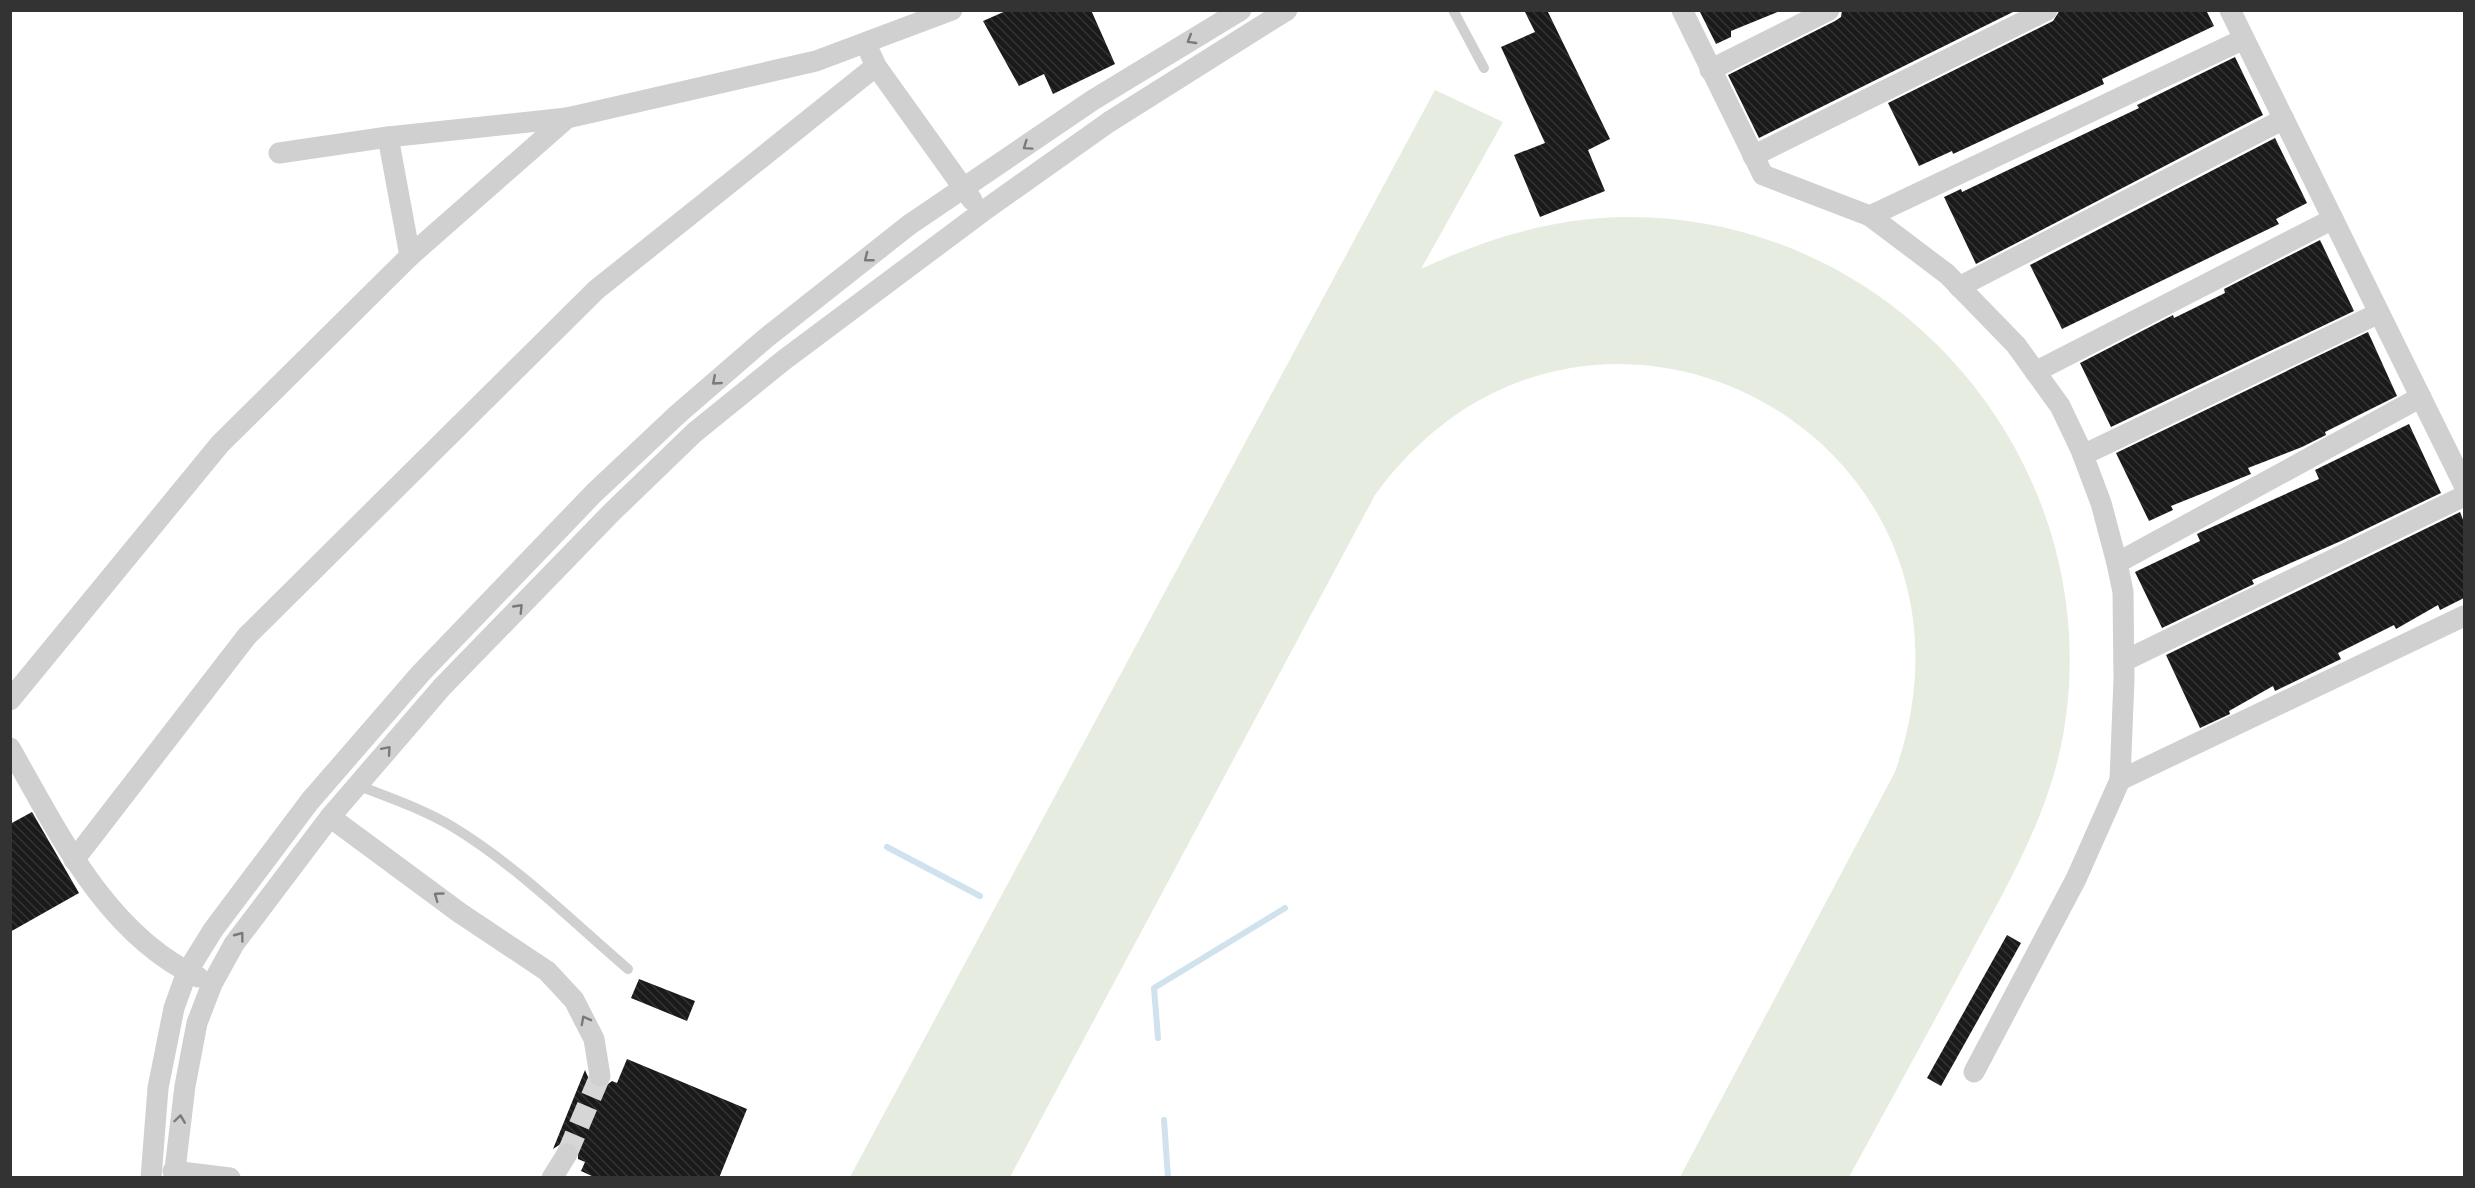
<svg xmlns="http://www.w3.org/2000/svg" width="2475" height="1188" font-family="'Titillium Web',sans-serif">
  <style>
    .garden { fill: #e6ecdf }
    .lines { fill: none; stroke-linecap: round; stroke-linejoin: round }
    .stream { stroke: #cfe2ee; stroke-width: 6 }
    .building { fill: url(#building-back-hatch) }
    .minor-tunnel { stroke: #d6d6d6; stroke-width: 21; stroke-dasharray: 21 10; stroke-linecap: butt }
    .service { stroke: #d0d0d0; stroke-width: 10 }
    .minor { stroke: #d0d0d0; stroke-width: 21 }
    .oneway { stroke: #7a7a7a }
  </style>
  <defs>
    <pattern id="building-back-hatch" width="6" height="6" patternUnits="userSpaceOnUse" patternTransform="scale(1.5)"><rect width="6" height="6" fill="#1a1a1a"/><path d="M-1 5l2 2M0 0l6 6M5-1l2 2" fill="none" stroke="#333"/></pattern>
  </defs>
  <rect width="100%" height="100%" fill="#fff"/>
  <path class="garden" d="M 1435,90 L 1503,122 L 1421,269 C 1485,239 1549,219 1621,217 C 1894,212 2108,461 2064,730 C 2050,815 2006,887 1966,962 C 1927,1034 1888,1106 1849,1177 L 1680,1177 L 1895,772 C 2014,434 1584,208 1375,495 L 1010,1177 L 850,1177 Z"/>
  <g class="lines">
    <g class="stream">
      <polyline points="887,847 980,896"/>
      <polyline points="1158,1038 1154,988 1285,908"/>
      <polyline points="1164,1120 1168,1178"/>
    </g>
  </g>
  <g class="building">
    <polygon points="1008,10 1091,10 1115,64 1053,94 1044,74 1019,86 983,21"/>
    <polygon points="1524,10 1547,10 1610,139 1588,150 1605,191 1540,217 1514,155 1545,143 1501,47 1535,32"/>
    <polygon points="1699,10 1780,10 1780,11 1731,31 1731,37 1716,44"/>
    <polygon points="1842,10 2017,10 1759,138 1728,75 1835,21 1841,17"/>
    <polygon points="2060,10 2206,10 2214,26 2102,79 2104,84 1953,154 1952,151 1919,166 1888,103 2053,21"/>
    <polygon points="2235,57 2263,115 1976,264 1944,197 1961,189 1962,192 2139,108 2137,105"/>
    <polygon points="2275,138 2307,203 2276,219 2279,224 2062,329 2030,265"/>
    <polygon points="2320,240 2354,311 2111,427 2080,363 2173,315 2174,318 2225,293 2224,289"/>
    <polygon points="2368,332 2397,396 2325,432 2326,435 2302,447 2248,468 2251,474 2171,506 2173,510 2149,521 2116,453"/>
    <polygon points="2409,424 2441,493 2341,541 2252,580 2254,584 2162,628 2135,572 2200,541 2197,534 2201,532 2319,479 2315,470"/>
    <polygon points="2460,512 2464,522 2464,598 2440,610 2438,605 2396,629 2394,625 2338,653 2341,659 2275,691 2273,686 2229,711 2230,714 2200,728 2166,655"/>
    <polygon points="32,812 79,893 10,932 10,824"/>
    <polygon points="2007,935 2021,943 1941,1086 1927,1078"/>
    <polygon points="639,979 695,1001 687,1021 631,998"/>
    <polygon points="627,1059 747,1109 719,1178 596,1178 581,1171 585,1162 578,1159 578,1149 574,1144 562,1143 553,1149 585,1070 591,1084 603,1088 612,1081 617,1083"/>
  </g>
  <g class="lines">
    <polyline class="minor-tunnel" points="567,1154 600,1076"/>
    <g class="service">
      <polyline points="1453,10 1484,68"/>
      <path d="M 357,785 C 390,798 423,809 453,827 C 517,866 572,921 628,969"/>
    </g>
    <g class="minor">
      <polyline points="1682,10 1763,175 1870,216 1947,274 2016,345 2060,406 2081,450 2101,503 2117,563 2123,592 2124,679 2120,780 2076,879 1974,1072"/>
      <polyline points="2230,10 2464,485"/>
      <polyline points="870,53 876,66 972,200"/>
      <polyline points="1710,70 1829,10"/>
      <polyline points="388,137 410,256"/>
      <polyline points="279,153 388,137 567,118"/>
      <polyline points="1753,156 2047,10"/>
      <polyline points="1870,216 2244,39"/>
      <polyline points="1959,287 2284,119"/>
      <polyline points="2035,372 2333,219"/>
      <polyline points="2083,455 2379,313"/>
      <polyline points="2117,563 2421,397"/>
      <polyline points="2124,661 2464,496"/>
      <polyline points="10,700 220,444 410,256 567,118 816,61 952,10"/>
      <path d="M 10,748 C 58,832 106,934 198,977"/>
      <polyline points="2120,780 2464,616"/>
      <polyline points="330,817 460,913 547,971 574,1000 594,1039 600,1076"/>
      <polyline points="74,860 247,636 596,290 876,66"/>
      <polyline points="173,1171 230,1178"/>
      <polyline points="151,1178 158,1088 174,1008 187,972 213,930 310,801 421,673 594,493 678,414 766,338 909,225 1093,100 1241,10"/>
      <polyline points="174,1178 185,1086 197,1023 212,984 234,944 330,817 442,687 612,512 695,432 784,360 982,212 1109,122 1287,10"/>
      <polyline points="552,1178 567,1154"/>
    </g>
  </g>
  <defs><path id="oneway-chevron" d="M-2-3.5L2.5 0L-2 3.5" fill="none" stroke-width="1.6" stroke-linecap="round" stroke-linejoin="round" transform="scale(1.5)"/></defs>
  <g class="oneway">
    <use href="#oneway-chevron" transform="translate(1191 40) rotate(149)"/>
    <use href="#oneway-chevron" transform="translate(1027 146) rotate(145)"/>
    <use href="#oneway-chevron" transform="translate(868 258) rotate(142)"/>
    <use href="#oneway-chevron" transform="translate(716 381) rotate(139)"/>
    <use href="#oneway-chevron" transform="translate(519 608) rotate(-46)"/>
    <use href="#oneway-chevron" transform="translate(387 750) rotate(-49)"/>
    <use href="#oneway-chevron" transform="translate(438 896) rotate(-144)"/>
    <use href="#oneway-chevron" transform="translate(240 936) rotate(-53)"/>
    <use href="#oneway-chevron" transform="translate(585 1020) rotate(-118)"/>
    <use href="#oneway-chevron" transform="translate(180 1119) rotate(-82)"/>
  </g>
  <rect width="2475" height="1188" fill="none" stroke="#333333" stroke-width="24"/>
</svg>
